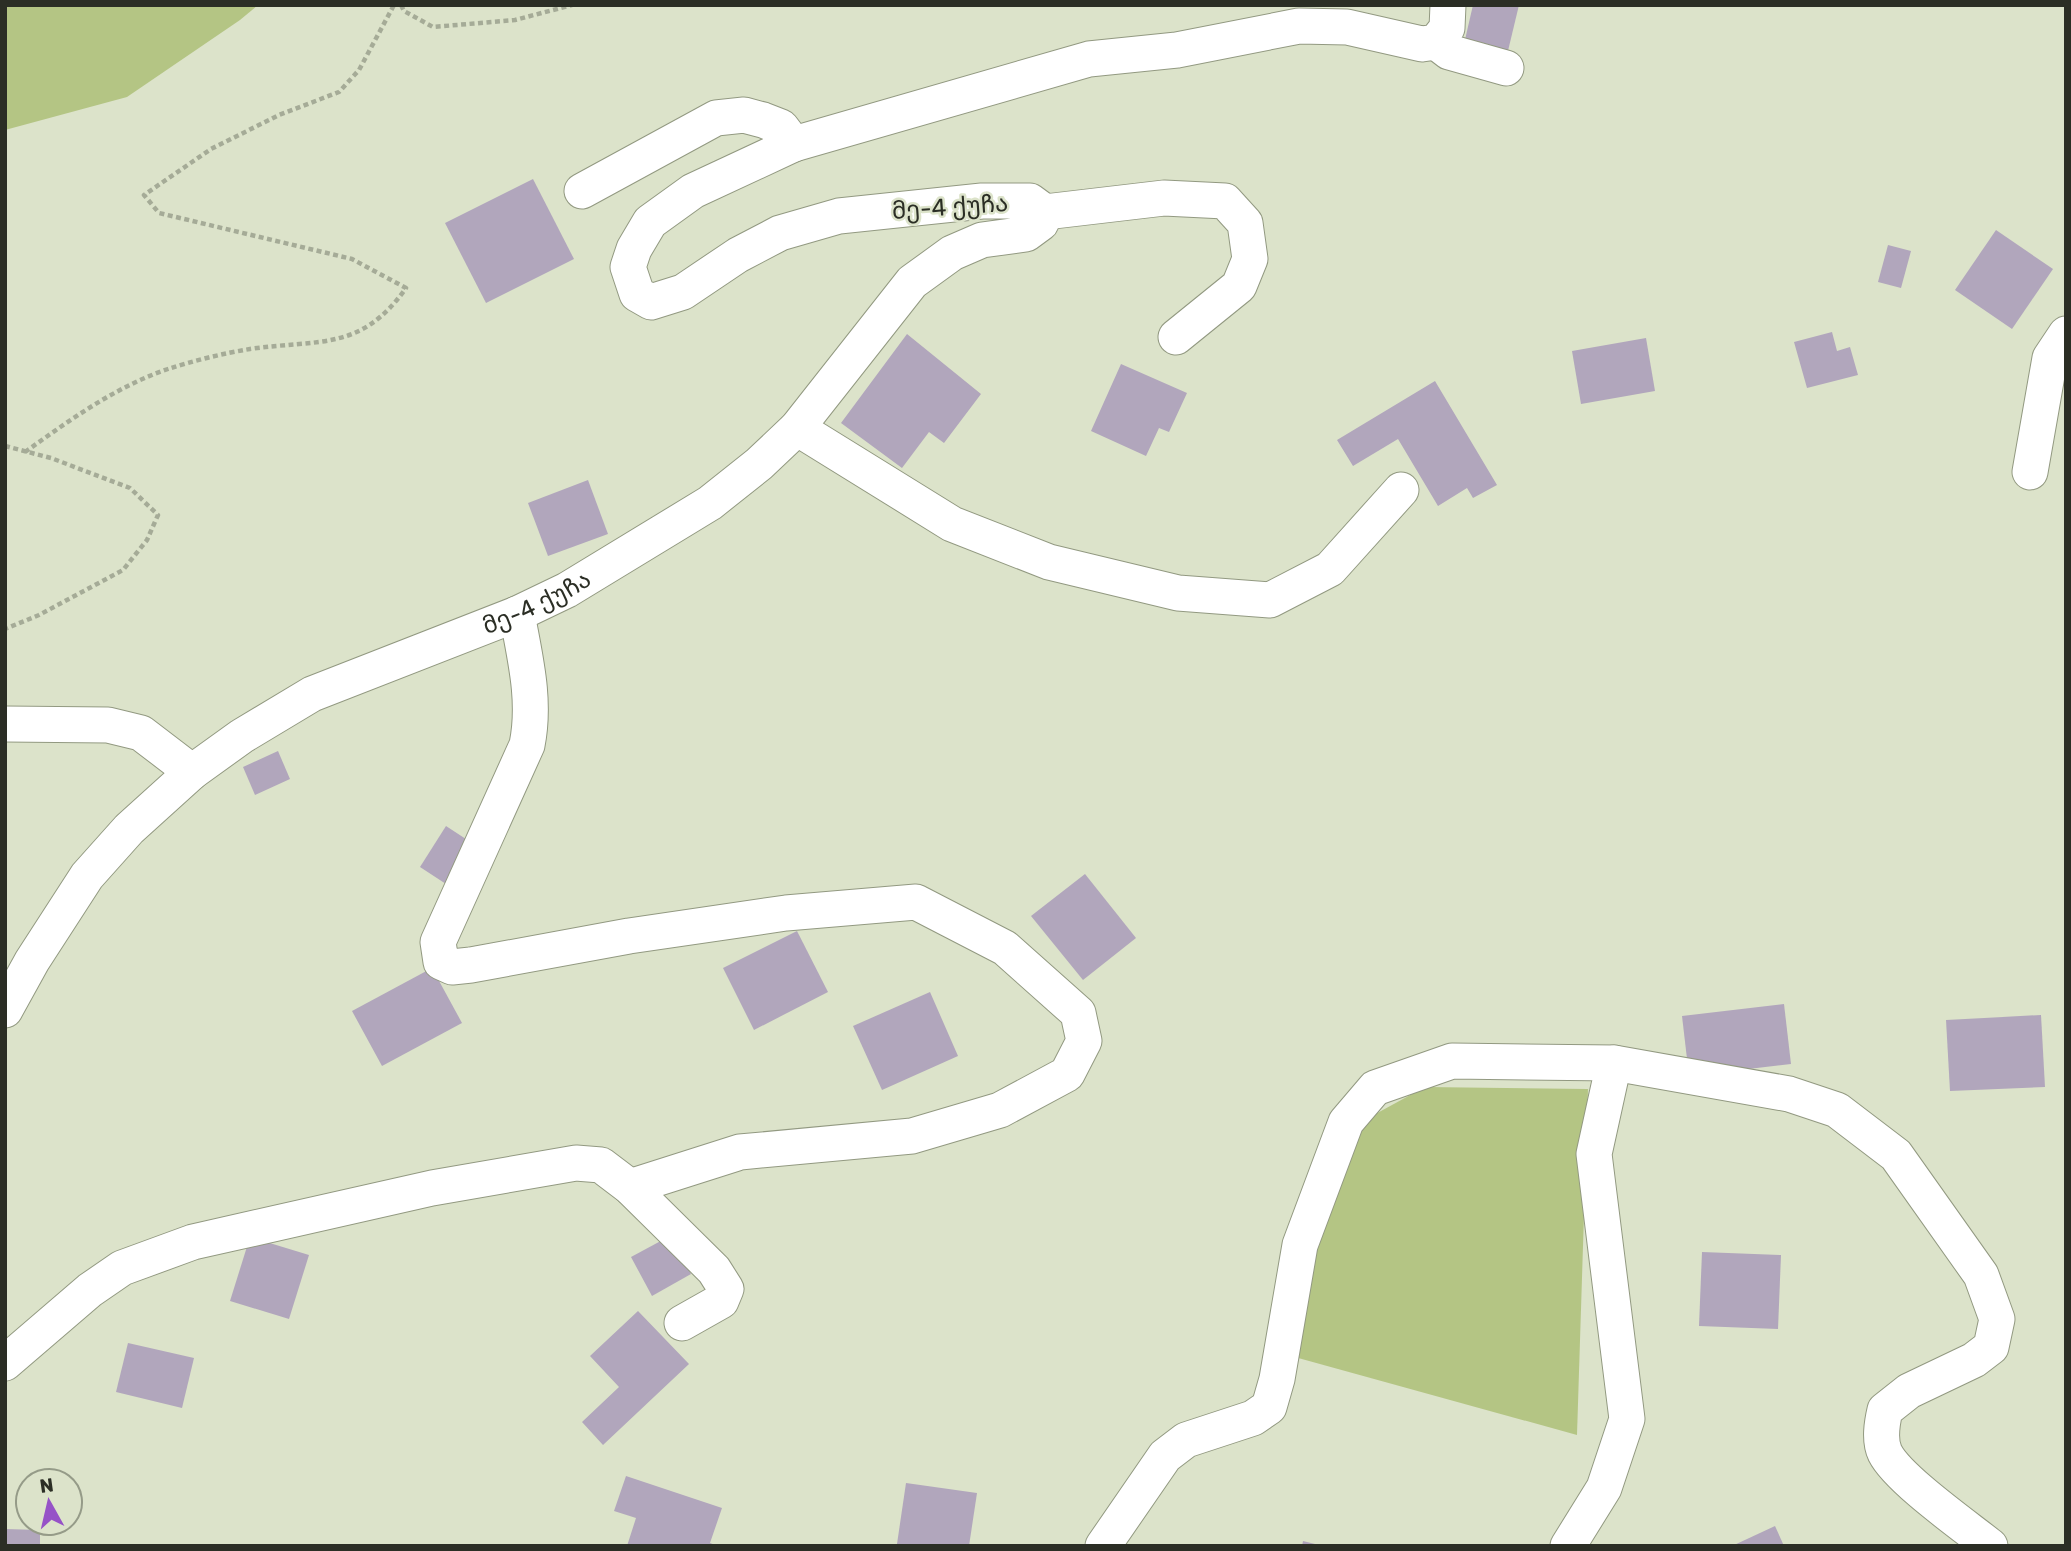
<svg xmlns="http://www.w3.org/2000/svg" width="2071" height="1551" font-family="Rubik,'Noto Sans Georgian',sans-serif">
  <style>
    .green { fill: #b4c584 }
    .building { fill: #b1a6bc }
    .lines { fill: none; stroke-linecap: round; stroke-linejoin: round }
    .minor-casing { stroke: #929981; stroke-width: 37 }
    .path { stroke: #a5ab97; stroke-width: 4.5; stroke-dasharray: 5 3.5; stroke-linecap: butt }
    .minor { stroke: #fff; stroke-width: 35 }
    .labels { text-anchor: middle; stroke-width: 5; stroke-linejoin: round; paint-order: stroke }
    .street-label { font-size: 24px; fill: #2b2e25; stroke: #dce3ca }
  </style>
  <rect width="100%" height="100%" fill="#dce3ca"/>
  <g class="green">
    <polygon points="5,5 258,5 240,20 127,97 5,130"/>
    <polygon points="1425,1087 1588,1089 1577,1435 1291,1356 1306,1259 1359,1123"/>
  </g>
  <g class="building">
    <polygon points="1473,5 1519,5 1507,55 1464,44"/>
    <polygon points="533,179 574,259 486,303 445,223"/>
    <polygon points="1996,230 2053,269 2012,329 1955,290"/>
    <polygon points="1888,245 1911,251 1901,288 1878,282"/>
    <polygon points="1832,332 1837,351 1850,347 1858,375 1807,388 1794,342"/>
    <polygon points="907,334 981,394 944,443 929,432 902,468 841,423"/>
    <polygon points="1646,338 1655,391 1581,404 1572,351"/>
    <polygon points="1121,364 1187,393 1169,432 1159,428 1146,456 1091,431"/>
    <polygon points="1435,381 1497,485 1473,498 1467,488 1438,506 1398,439 1353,466 1337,440"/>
    <polygon points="588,480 608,534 548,556 528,503"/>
    <polygon points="278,751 290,779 255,795 243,767"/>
    <polygon points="446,826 472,843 446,884 420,867"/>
    <polygon points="1085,874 1136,938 1083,980 1031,916"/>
    <polygon points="797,931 828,992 754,1030 723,968"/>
    <polygon points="432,968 462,1023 382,1066 352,1011"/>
    <polygon points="930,992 958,1056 882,1090 853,1026"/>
    <polygon points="1784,1004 1791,1064 1689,1076 1682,1016"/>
    <polygon points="2041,1015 2045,1087 1950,1091 1946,1020"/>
    <polygon points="670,1236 691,1274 652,1296 631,1257"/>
    <polygon points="250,1237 309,1255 289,1319 230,1301"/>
    <polygon points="1702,1252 1781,1255 1778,1329 1699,1326"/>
    <polygon points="638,1311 689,1364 603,1445 582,1422 619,1387 590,1356"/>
    <polygon points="128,1343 194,1358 182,1408 116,1392"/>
    <polygon points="626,1476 722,1508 710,1543 718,1546 627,1546 636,1518 614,1511"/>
    <polygon points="906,1483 977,1493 969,1546 897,1544"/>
    <polygon points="1775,1526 1784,1546 1732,1546"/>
    <polygon points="5,1529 40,1530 40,1546 5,1546"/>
    <polygon points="1303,1541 1319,1545 1319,1546 1302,1546"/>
  </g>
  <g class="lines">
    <g class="minor-casing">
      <g id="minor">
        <polyline points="1436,42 1449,52 1506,68"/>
        <polyline points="582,191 716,118 744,115 763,120 781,127 794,144"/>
        <polyline points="1045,212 1164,198 1225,201 1245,223 1250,259 1239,286 1176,337"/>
        <polyline points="797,428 952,524 1049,562 1178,593 1270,600 1330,569 1401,490"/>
        <polyline points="2030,472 2050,358 2066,334"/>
        <path d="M 517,614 C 525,658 536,700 527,745 L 438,942 L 441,962 L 452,967 L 471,965 L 629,936 L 786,913 L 916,902 L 1005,948 L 1078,1013 L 1084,1041 L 1067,1074 L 1000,1110 L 912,1136 L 740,1152 L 630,1187"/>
        <polyline points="5,724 108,725 141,733 192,772"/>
        <path id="s1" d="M 5,1010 L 32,961 L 87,876 L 129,829 L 192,772 L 242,736 L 312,694 L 517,614 L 567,590 L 710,503 L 759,464 L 797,428 L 912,282 L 952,253 L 982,240 L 1026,234 L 1041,223 L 1045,212 L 1030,201 L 982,201 L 839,216 L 780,233 L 738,255 L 683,292 L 651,302 L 637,294 L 628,267 L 634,249 L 650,222 L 693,191 L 794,144 L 1089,59 L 1177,50 L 1299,26 L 1347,27 L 1422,44 L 1436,42 L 1447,28 L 1448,5"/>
        <polyline points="5,1363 90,1290 122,1268 193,1242 432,1188 576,1163 601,1165 630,1187 714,1270 726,1289 721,1301 682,1323"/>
        <path d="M 1103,1546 L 1165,1456 L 1186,1440 L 1253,1418 L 1269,1407 L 1277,1379 L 1300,1245 L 1346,1122 L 1375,1088 L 1452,1061 L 1614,1063 L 1789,1094 L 1837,1110 L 1896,1155 L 1981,1275 L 1997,1319 L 1991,1347 L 1974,1360 L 1909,1391 L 1885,1410 C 1882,1423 1879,1440 1885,1453 C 1898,1479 1965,1526 1990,1546"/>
        <polyline points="1568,1546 1604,1488 1627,1419 1594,1154 1614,1063"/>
      </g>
    </g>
    <g class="path">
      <polyline points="401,5 404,11 433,27 515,20 572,5"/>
      <polyline points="5,446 51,458 130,488 158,515 147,540 123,570 39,615 5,629"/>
      <path d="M 25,452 C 70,420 115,387 168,369 C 192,361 225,353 250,349 C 318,339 361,352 406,288 L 352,259 L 159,213 L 144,195 L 211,149 L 279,115 L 339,92 L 359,70 L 394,5"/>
    </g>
    <use href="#minor" class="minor"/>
  </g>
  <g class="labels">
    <g class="street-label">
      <text transform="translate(950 207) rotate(-4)" y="8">მე-4 ქუჩა</text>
      <text dy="8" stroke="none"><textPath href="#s1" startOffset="691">მე-4 ქუჩა</textPath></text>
    </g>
  </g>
  <rect width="2071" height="1551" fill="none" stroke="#2b2e25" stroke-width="14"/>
  <g transform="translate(49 1502) rotate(352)"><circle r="33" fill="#dce3ca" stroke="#959b88" stroke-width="2"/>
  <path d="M0-5L12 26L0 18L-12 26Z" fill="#9652c7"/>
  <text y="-10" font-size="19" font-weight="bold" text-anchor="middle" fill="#2b2e25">N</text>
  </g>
</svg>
